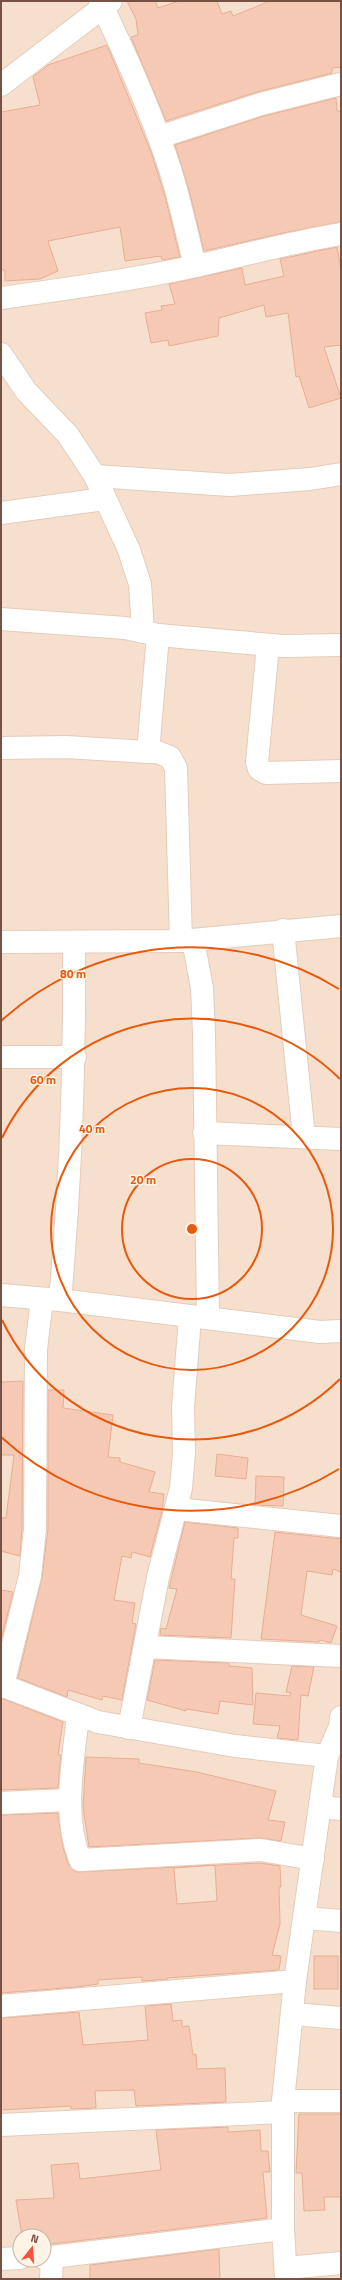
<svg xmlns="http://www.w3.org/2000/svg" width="342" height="2280" font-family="'Titillium Web',sans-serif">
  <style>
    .residential { fill: #f6e0cd; fill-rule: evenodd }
    .building { fill: #f5c9b4; stroke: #e9ad93; fill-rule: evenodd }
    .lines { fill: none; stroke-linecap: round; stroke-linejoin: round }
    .minor-casing { stroke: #e4ccbd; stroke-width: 24 }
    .tertiary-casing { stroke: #e4ccbd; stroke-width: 24 }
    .minor { stroke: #fff; stroke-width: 22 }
    .tertiary { stroke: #fff; stroke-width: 22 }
    .ring { fill: none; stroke: #e8590c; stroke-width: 2 }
    .centre { fill: #e8590c; stroke: #fff3e6; stroke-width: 2 }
    .ring-label { font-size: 12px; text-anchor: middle; font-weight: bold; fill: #e8590c; stroke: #fff3e6; stroke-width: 3; stroke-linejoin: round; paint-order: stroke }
  </style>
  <rect width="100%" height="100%" fill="#feefdf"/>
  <path class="residential" d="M 1,1 L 341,1 L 341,2279 L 1,2279 ZM 20,2236 L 44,2236 L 44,2260 L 20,2260 Z"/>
  <g class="building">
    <polygon points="127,1 155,1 158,8 179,1 217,1 222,14 231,11 233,16 270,1 341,1 341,67 332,68 332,73 257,92 166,121 131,37 138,35 136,19"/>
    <polygon points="107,45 151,152 165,196 180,257 162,260 161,256 125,261 120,227 48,241 58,271 40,279 5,281 5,270 1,270 1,112 40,105 33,77 48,65"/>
    <polygon points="336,98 337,111 341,111 341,222 283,233 204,251 189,190 175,145 264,116"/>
    <polygon points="337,247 341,270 341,345 324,347 341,398 309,408 299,376 296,377 288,313 266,317 264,305 219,318 218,336 169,346 168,340 151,343 145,313 162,310 161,306 175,304 169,284 242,268 245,285 284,276 280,259"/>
    <polygon points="23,1381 22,1528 20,1556 1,1551 1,1518 6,1518 14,1455 1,1455 1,1382"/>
    <polygon points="48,1390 64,1390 63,1408 113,1415 108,1457 120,1458 120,1462 155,1472 149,1492 164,1494 162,1511 150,1557 132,1552 131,1558 122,1556 114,1600 135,1603 132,1623 136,1624 122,1700 103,1696 102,1700 68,1690 67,1697 18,1678 42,1577 48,1529"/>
    <polygon points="217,1454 248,1458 246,1479 215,1476"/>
    <polygon points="256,1476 284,1477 283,1506 255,1505"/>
    <polygon points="185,1522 238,1528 238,1538 234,1538 231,1579 235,1579 231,1638 160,1635 161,1628 166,1629 177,1589 169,1588"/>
    <polygon points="275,1532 341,1539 341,1572 333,1569 332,1575 307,1571 301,1615 337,1626 331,1643 320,1640 319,1642 261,1639"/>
    <polygon points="1,1590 13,1592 1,1641"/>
    <polygon points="155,1660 229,1663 229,1666 252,1668 253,1705 220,1701 218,1714 186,1709 186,1711 147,1700"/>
    <polygon points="292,1666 314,1667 308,1696 301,1695 298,1740 277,1738 280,1726 253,1724 256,1693 290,1696 291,1693 286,1692"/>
    <polygon points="1,1698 63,1722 58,1755 61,1755 58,1788 1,1790"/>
    <polygon points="86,1757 139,1759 139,1763 197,1772 276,1791 268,1820 285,1822 281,1841 260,1838 89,1847 83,1807"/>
    <path d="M 58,1813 L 63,1847 L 68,1864 L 76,1872 L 260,1863 L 280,1866 L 281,1887 L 279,1887 L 280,1924 L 272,1955 L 281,1956 L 279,1970 L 167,1978 L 168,1979 L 142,1981 L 142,1977 L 98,1980 L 98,1984 L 76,1987 L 1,1993 L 1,1815 ZM 215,1865 L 217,1901 L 177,1904 L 174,1868 Z"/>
    <rect x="314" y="1956" width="24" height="33"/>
    <polygon points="171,2004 173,2021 182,2020 182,2027 189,2026 193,2055 196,2054 197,2069 225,2068 226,2102 136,2106 134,2090 95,2091 96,2108 71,2109 71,2106 1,2110 1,2018 79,2012 83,2045 148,2040 145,2006"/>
    <polygon points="299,2114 341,2114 341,2197 324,2197 325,2210 304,2211 302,2173 296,2173"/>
    <polygon points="228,2127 228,2132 260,2130 261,2151 268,2151 270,2172 263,2172 267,2218 44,2245 44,2236 22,2236 16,2200 54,2198 51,2165 78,2163 80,2179 161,2170 156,2130"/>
    <polygon points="219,2249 220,2279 90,2279 90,2265"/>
  </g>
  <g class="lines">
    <g class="minor-casing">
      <g id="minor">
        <path d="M 100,1 C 126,56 151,111 170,169 C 180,201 187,234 195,266"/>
        <polyline points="1,85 111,1"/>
        <polyline points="159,137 261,104 341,84"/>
        <path d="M 1,298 C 66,289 132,280 196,266 C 244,255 292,242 341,234"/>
        <polyline points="1,354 26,391 68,435 95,476 129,550 140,584 143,632"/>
        <polyline points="95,476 230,485 310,479 341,474"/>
        <polyline points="1,513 104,499"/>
        <polyline points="1,619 125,628 158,635 283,646 341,645"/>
        <polyline points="268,645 257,762 259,769 266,773 341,771"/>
        <polyline points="1,748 66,747 148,752 158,635"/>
        <polyline points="148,752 157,752 170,757 176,768 181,941"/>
        <polyline points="283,930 304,1137"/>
        <polyline points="193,940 202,988 204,1033 208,1318"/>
        <polyline points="1,942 181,941 341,926"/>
        <polyline points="1,1057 75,1057"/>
        <polyline points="204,1133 341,1139"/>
        <polyline points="1,1295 60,1300 320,1332 341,1331"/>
        <path d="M 60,1300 C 71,1180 75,1062 74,942"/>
        <polyline points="177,1509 341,1526"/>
        <polyline points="145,1647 341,1656"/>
        <polyline points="1,1685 98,1722 235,1746 327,1756"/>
        <polyline points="3,1685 30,1576 35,1529 36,1349 42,1299"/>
        <path d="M 78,1716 C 73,1763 62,1815 80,1860 L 261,1850 L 313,1859"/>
        <polyline points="129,1728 158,1577 181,1488 184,1453 183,1407 190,1317"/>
        <polyline points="1,1803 69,1800"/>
        <polyline points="320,1807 341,1809"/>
        <polyline points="305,1918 341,1921"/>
        <polyline points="1,2006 295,1981"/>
        <polyline points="293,2014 341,2018"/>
        <polyline points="283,2101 341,2101"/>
        <polyline points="1,2125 283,2112"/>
        <polyline points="44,2258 283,2229"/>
        <polyline points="1,2259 20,2258"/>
        <polyline points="286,2268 341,2263"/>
        <polyline points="51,2279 52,2258"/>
      </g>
    </g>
    <g class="tertiary-casing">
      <polyline id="tertiary" points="286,2279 283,2229 283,2101 295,1981 327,1756 340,1727 341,1717"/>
    </g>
    <use href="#minor" class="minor"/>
    <use href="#tertiary" class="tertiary"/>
  </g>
  <g class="ring">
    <circle cx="192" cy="1229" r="70"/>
    <circle cx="192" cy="1229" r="141"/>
    <path d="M340 1379A211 211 0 0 1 2 1320M2 1138A211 211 0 0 1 340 1079"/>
    <path d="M339 1469A282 282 0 0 1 1 1437M1 1021A282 282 0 0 1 339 989"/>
  </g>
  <circle cx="192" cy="1229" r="6" class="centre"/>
  <g class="ring-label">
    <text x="73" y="978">80 m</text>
    <text x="43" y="1084">60 m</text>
    <text x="92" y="1133">40 m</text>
    <text x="143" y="1184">20 m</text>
  </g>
  <rect width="342" height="2280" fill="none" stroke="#765245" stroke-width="4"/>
  <g transform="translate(32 2248) rotate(17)"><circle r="19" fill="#fff3e6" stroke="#c8b3a6"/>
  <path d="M0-3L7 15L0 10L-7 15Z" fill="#f2533a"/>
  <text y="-6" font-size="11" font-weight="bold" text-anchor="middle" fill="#765245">N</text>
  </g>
</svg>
